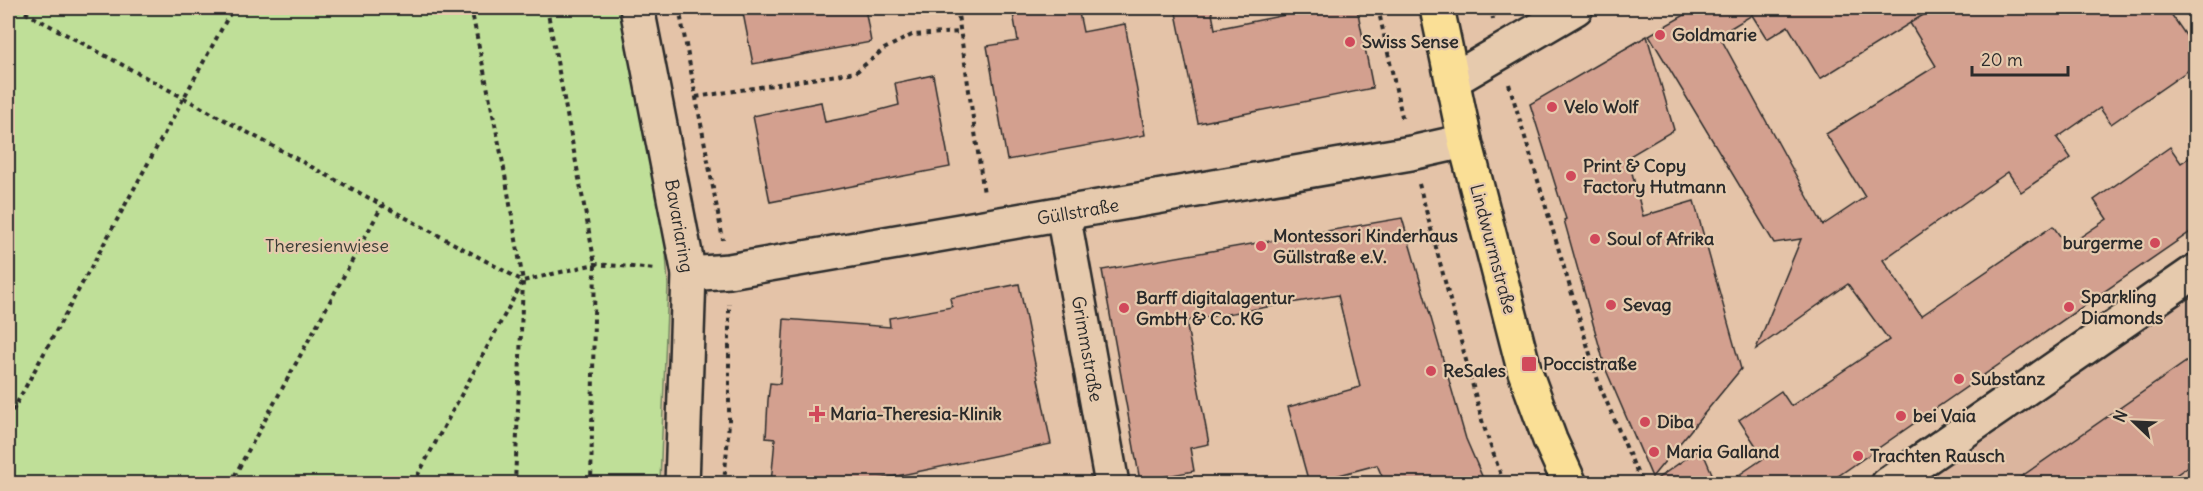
<svg xmlns="http://www.w3.org/2000/svg" width="2203" height="491" font-family="Delius,sans-serif">
  <style>
    .built { fill: #dbb59e }
    .green { fill: #bfdf98; stroke: #758562; stroke-width: 1.5 }
    .building { fill: #d3a08f; stroke: #2b2b2b; stroke-width: 1.5; fill-rule: evenodd }
    .lines { fill: none; stroke-linecap: round; stroke-linejoin: round }
    .minor-casing { stroke: #2b2b2b; stroke-width: 38 }
    .major-casing { stroke: #2b2b2b; stroke-width: 38 }
    .path { stroke: #2b2b2b; stroke-width: 4; stroke-dasharray: 4.5 4.5; stroke-linecap: butt }
    .minor { stroke: #e6caad; stroke-width: 33 }
    .major { stroke: #fadf96; stroke-width: 33 }
    .poi-dot { fill: #d1495b; stroke: #e6caad; stroke-width: 2 }
    .labels { text-anchor: middle; stroke-width: 4.5; stroke-linejoin: round; paint-order: stroke }
    .poi-label { font-size: 18px; font-weight: bold; fill: #2b2b2b; stroke: #e6caad; text-anchor: start }
    .street-label { font-size: 18px; fill: #2b2b2b; stroke: #e6caad }
    .park-label { font-size: 18px; fill: #3a3d36; stroke: #e6caad }
  </style>
  <rect width="100%" height="100%" fill="#e4c3a8"/>
  <filter id="ink" filterUnits="userSpaceOnUse"><feTurbulence type="fractalNoise" baseFrequency=".0167" numOctaves="2"/><feDisplacementMap in="SourceGraphic" scale="12" xChannelSelector="R" yChannelSelector="G"/><feConvolveMatrix kernelMatrix="1 2 1 2 8 2 1 2 1" color-interpolation-filters="sRGB"/></filter>
  <g filter="url(#ink)">
    <polygon class="built" points="2195,272 2195,483 1887,483"/>
    <polygon class="green" points="8,8 624,8 664,220 668,285 660,483 8,483"/>
    <g class="building">
      <polygon points="742,8 865,8 871,42 753,64"/>
      <polygon points="1012,8 1078,8 1083,32 1125,24 1145,135 1007,160 987,46 1018,41"/>
      <polygon points="1175,8 1211,8 1215,29 1295,13 1294,8 1357,8 1373,88 1198,123"/>
      <path d="M 1697,8 L 1935,8 L 1910,23 L 1935,8 L 2167,8 L 2196,50 L 2196,65 L 2111,124 L 2100,108 L 2057,138 L 2071,158 L 2021,192 L 2008,172 L 1883,260 L 1921,316 L 2053,226 L 2067,246 L 2107,219 L 2094,200 L 2170,147 L 2181,163 L 2196,153 L 2196,228 L 1828,483 L 1727,483 L 1764,458 L 1739,420 L 1781,391 L 1791,406 L 1889,340 L 1848,284 L 1756,349 L 1801,239 L 1774,243 L 1649,35 ZM 1752,15 L 1767,39 L 1788,26 L 1820,79 L 1910,23 L 1936,66 L 1826,134 L 1865,197 L 1823,225 L 1719,35 Z"/>
      <polygon points="1647,36 1674,130 1628,157 1643,216 1694,201 1741,369 1652,477 1606,370 1564,220 1566,219 1530,104"/>
      <polygon points="933,75 950,167 770,202 753,116 821,102 825,122 865,114 899,105 895,83"/>
      <polygon points="1402,218 1466,439 1485,483 1385,483 1377,465 1309,483 1288,407 1360,387 1338,295 1186,321 1209,444 1190,448 1194,471 1140,481 1102,270"/>
      <polygon points="1019,284 1051,444 863,483 771,483 775,439 766,438 768,400 770,383 780,384 784,319 890,327 889,318 952,307 950,298"/>
      <polygon points="2196,355 2196,461 2164,483 2012,483"/>
      <polygon points="1701,448 1716,483 1651,483"/>
    </g>
    <g class="lines">
      <g class="minor-casing">
        <g id="minor">
          <polyline points="637,8 689,274 682,484"/>
          <polyline points="1453,80 1576,8"/>
          <polyline points="1063,214 1112,484"/>
          <polyline points="689,274 729,271 1411,153 1465,141"/>
          <polyline points="1888,484 2196,271"/>
        </g>
      </g>
      <g class="major-casing">
        <polyline id="major" points="1437,8 1465,141 1524,369 1550,440 1570,484"/>
      </g>
      <g class="path">
        <polyline points="17,8 523,281 595,264 656,269"/>
        <polyline points="471,8 503,163 523,281 515,484"/>
        <polyline points="547,8 595,264 591,484"/>
        <polyline points="679,8 723,240"/>
        <polyline points="957,8 984,194"/>
        <polyline points="1378,8 1403,121"/>
        <polyline points="1491,8 1493,19"/>
        <polyline points="1509,84 1599,384 1642,484"/>
        <polyline points="696,97 856,72 884,49 912,35 961,32"/>
        <polyline points="1419,184 1483,424 1504,484"/>
        <polyline points="8,419 233,8"/>
        <polyline points="230,484 382,206"/>
        <polyline points="413,484 523,281"/>
        <polyline points="724,484 729,423 729,304"/>
      </g>
      <use href="#minor" class="minor"/>
      <use href="#major" class="major"/>
    </g>
  </g>
  <g class="poi-dot">
    <circle cx="1660" cy="35" r="6"/>
    <circle cx="1350" cy="42" r="6"/>
    <circle cx="1552" cy="107" r="6"/>
    <circle cx="1571" cy="176" r="6"/>
    <circle cx="1595" cy="239" r="6"/>
    <circle cx="2155" cy="243" r="6"/>
    <circle cx="1261" cy="246" r="6"/>
    <circle cx="1611" cy="305" r="6"/>
    <circle cx="2069" cy="307" r="6"/>
    <circle cx="1124" cy="308" r="6"/>
    <rect x="1521" y="356" width="16" height="16" rx="3"/>
    <circle cx="1431" cy="371" r="6"/>
    <circle cx="1959" cy="379" r="6"/>
    <path d="M814 405h6v6h6v6h-6v6h-6v-6h-6v-6h6z"/>
    <circle cx="1901" cy="416" r="6"/>
    <circle cx="1645" cy="422" r="6"/>
    <circle cx="1654" cy="452" r="6"/>
    <circle cx="1858" cy="456" r="6"/>
  </g>
  <g class="labels">
    <g class="poi-label">
      <text x="1672" y="41">Goldmarie</text>
      <text x="1362" y="48">Swiss Sense</text>
      <text x="1564" y="113">Velo Wolf</text>
      <text x="1583" y="172">Print &amp; Copy<tspan x="1583" dy="21">Factory Hutmann</tspan></text>
      <text x="1273" y="242">Montessori Kinderhaus<tspan x="1273" dy="21">Güllstraße e.V.</tspan></text>
      <text x="1607" y="245">Soul of Afrika</text>
      <text x="2143" y="249" text-anchor="end">burgerme</text>
      <text x="2081" y="303">Sparkling<tspan x="2081" dy="21">Diamonds</tspan></text>
      <text x="1136" y="304">Barff digitalagentur<tspan x="1136" dy="21">GmbH &amp; Co. KG</tspan></text>
      <text x="1623" y="311">Sevag</text>
      <text x="1543" y="370">Poccistraße</text>
      <text x="1443" y="377">ReSales</text>
      <text x="1971" y="385">Substanz</text>
      <text x="830" y="420">Maria-Theresia-Klinik</text>
      <text x="1913" y="422">bei Vaia</text>
      <text x="1657" y="428">Diba</text>
      <text x="1666" y="458">Maria Galland</text>
      <text x="1870" y="462">Trachten Rausch</text>
    </g>
    <g class="street-label">
      <text transform="translate(1078 212) rotate(-10)" y="6">Güllstraße</text>
      <text transform="translate(679 226) rotate(80)" y="6">Bavariaring</text>
      <text transform="translate(1493 249) rotate(75)" y="6">Lindwurmstraße</text>
      <text transform="translate(1087 349) rotate(80)" y="6">Grimmstraße</text>
    </g>
    <g class="park-label">
      <text x="327" y="252">Theresienwiese</text>
    </g>
  </g>
  <rect width="2203" height="491" fill="none" stroke="#e6caad" stroke-width="30"/>
  <rect x="15" y="15" width="2173" height="461" fill="none" stroke="#2b2b2b" stroke-width="2" filter="url(#ink)"/>
  <g transform="translate(2134 422) rotate(293)" stroke="#e6caad" stroke-width="4.5" paint-order="stroke">
  <path d="M0-4.5L10 22L0 15L-10 22Z" fill="#2b2b2b"/>
  <text y="-9" font-size="16" font-weight="bold" text-anchor="middle" fill="#2b2b2b">N</text>
  </g>
  <path d="M1972 66v9h96v-9" fill="none" stroke="#2b2b2b" stroke-width="3"/>
  <text x="1981" y="66" font-size="18" fill="#2b2b2b" stroke="#e6caad" stroke-width="4.5" paint-order="stroke">20 m</text>
</svg>
